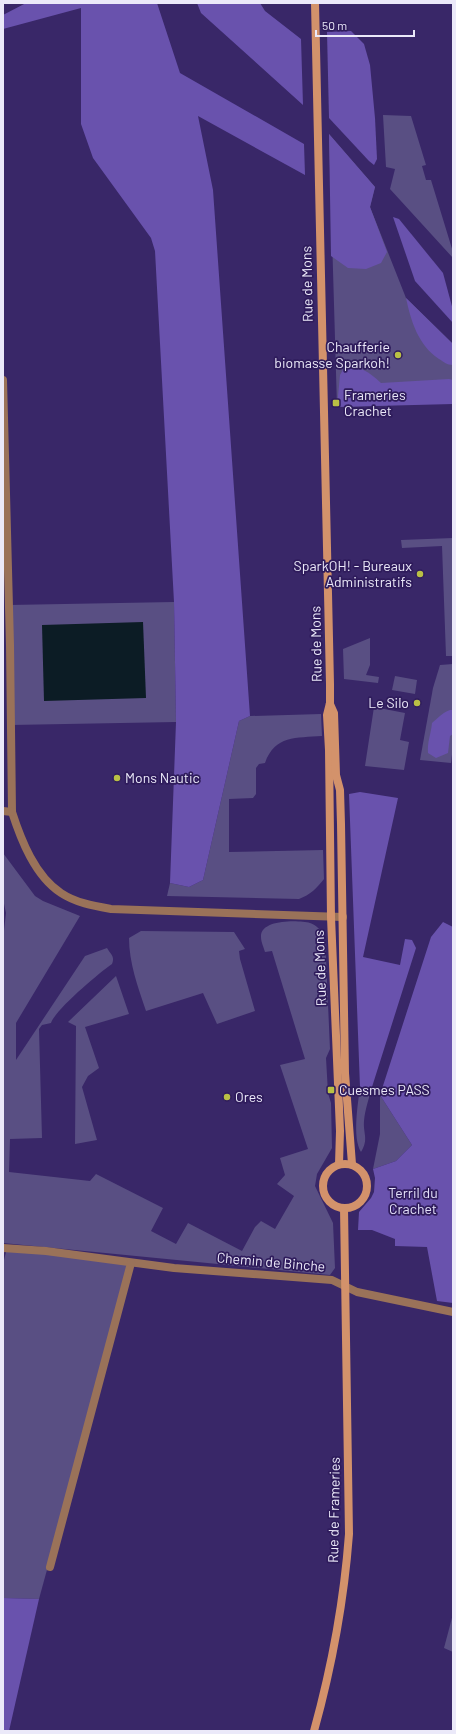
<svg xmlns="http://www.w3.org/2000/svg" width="456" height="1734" font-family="Barlow,sans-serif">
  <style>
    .green { fill: #594f83 }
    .forest { fill: #6952ad }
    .water { fill: #0c1c25 }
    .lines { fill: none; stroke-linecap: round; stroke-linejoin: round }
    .minor { stroke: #9a7259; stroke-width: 8 }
    .secondary { stroke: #d3926b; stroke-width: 8 }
    .poi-dot { fill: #bac045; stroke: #2f1c5c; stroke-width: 1.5 }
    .labels { text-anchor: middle; stroke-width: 3.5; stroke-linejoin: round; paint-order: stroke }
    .street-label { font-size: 14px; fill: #ebe9f9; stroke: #2f1c5c }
    .poi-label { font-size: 14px; fill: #ebe9f9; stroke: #2f1c5c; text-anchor: start }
    .park-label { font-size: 14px; fill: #e4e1fa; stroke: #2f1c5c }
  </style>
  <rect width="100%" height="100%" fill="#392768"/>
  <g class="green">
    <polygon points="383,115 411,116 426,165 422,166 426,180 431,180 453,252 453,258 390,189 395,169 386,167"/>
    <polygon points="329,134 375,187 370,207 406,298 453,344 453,403 337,407"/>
    <polygon points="453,538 453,656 446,656 442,546 402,548 401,540"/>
    <polygon points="174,602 176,722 11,725 9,605"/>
    <polygon points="370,638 370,665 366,675 379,677 378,683 344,679 343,649"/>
    <polygon points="453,664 453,746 451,763 420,760 433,688 440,665"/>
    <polygon points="395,676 417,680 415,694 392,690"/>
    <polygon points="374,707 405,713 400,740 409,742 404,770 365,766"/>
    <path d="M 321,714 L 322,736 C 296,738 275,735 265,763 L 259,764 L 256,768 L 256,794 L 253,798 L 229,799 L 229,852 L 323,850 L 324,879 C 317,888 310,895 299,899 L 167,896 L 170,883 L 189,887 L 203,880 L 239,721 L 250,716 Z"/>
    <path d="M 3,853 L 35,896 L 43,901 L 80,916 L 16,1023 L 16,1060 L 85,956 L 107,948 C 111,955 115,956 112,964 C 99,973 55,1010 51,1023 L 42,1025 L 39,1029 L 42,1138 L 10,1139 L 9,1172 L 90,1181 L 96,1174 L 163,1208 L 151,1231 L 176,1244 L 188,1223 L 242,1251 L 255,1227 L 261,1221 L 275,1229 L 294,1196 L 277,1184 L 285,1175 L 280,1158 L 308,1149 L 280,1065 L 305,1059 L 272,951 L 265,952 C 264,948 261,942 261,937 C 260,919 299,920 310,923 C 317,925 321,931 325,936 L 330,1049 L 326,1058 L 328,1093 L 331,1103 L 332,1148 L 317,1174 L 315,1186 L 333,1223 L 335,1268 L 330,1275 L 3,1243 L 3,939 L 6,913 L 3,899 Z"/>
    <path d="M 141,931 L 234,932 L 245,949 L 239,951 L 240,959 L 255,1011 L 217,1024 L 203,993 L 146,1011 C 138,987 129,963 129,938 Z"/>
    <polygon points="116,976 129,1014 85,1027 99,1068 88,1076 82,1087 97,1140 75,1144 76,1026 68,1022"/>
    <path d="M 360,1087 L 372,1087 C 369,1098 365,1110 364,1121 C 363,1134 369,1139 361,1152 C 352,1137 358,1104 360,1087 Z"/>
    <polygon points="380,1095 412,1145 396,1161 373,1169 380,1134"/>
    <polygon points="7,1248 131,1263 39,1599 3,1598 3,1264"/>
    <polygon points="453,1614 453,1652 444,1648"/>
  </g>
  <g class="forest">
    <polygon points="26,3 157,3 180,73 304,144 305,175 198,116 213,190 250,716 239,721 203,880 189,887 170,883 176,722 174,602 155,251 151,238 93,158 81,124 81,8 3,29 3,15"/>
    <polygon points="197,3 260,3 265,11 301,39 303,105 201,13"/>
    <polygon points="351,31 364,44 370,65 375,118 377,159 374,165 369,161 329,118 327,32"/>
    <polygon points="329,134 375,187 370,207 387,252 381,263 366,269 348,268 331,256"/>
    <polygon points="393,217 399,219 443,273 453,310 453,323 415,281"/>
    <path d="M 406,298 L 453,344 L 453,365 C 447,365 444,362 439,359 C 418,345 411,321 406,298 Z"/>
    <path d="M 345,366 C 361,366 369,372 381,383 L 449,379 L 453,380 L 453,404 L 337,407 L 340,375 Z"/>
    <path d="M 450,710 L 453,710 L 453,734 L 450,736 L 448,753 L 436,758 L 428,753 C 427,742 431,734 432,723 C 438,718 443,712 450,710 Z"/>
    <polygon points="360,792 398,798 363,957 400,965 405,939 412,940 416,948 372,1087 360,1087 349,794"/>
    <polygon points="443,922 453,927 453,1303 437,1301 427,1247 395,1246 395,1239 372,1230 358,1230 359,1212 371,1198 374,1192 375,1178 373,1169 396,1161 412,1145 380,1095 431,937"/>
    <polygon points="3,1598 39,1599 9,1731 3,1731"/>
  </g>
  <polygon class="water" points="143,622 146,698 44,701 42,625"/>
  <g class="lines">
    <g class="minor">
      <path d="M 3,380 L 10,645 L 12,812 C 21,840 35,876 61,893 C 76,903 94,906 111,909 L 343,917"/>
      <polyline points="3,811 12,812"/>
      <polyline points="3,1248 46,1251 174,1268 332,1280 357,1292 453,1312"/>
      <polyline points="50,1567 131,1263"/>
    </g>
    <g class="secondary">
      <polyline points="315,3 330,684 330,703 327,715 329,750 331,917 340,1131 339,1164"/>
      <polyline points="330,704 334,713 336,775 340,790 341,824 345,1073 352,1164"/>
      <circle cx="345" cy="1186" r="22"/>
      <path d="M 314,1731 C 332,1666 344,1601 349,1534 L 344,1208"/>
    </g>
  </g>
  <g class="poi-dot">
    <circle cx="398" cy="355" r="4"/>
    <rect x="332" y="399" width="8" height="8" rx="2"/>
    <circle cx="420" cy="574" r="4"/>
    <circle cx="417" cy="703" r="4"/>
    <circle cx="117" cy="778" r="4"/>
    <rect x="327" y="1086" width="8" height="8" rx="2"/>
    <circle cx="227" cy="1097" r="4"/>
  </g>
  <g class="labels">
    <g class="street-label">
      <text transform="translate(307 284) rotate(-91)" y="5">Rue de Mons</text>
      <text transform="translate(316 644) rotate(-91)" y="5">Rue de Mons</text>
      <text transform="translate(320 968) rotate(-92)" y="5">Rue de Mons</text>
      <text transform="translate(271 1262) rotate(5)" y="5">Chemin de Binche</text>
      <text transform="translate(334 1510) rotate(-89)" y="5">Rue de Frameries</text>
    </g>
    <g class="poi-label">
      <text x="390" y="352" text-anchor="end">Chaufferie<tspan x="390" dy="16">biomasse Sparkoh!</tspan></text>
      <text x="344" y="400">Frameries<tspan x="344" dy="16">Crachet</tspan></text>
      <text x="412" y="571" text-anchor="end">SparkOH! - Bureaux<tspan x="412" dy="16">Administratifs</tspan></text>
      <text x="409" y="708" text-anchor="end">Le Silo</text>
      <text x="125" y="783">Mons Nautic</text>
      <text x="339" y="1095">Cuesmes PASS</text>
      <text x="235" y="1102">Ores</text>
    </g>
    <g class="park-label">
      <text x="413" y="1198">Terril du<tspan x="413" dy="16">Crachet</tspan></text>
    </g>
  </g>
  <rect width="456" height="1734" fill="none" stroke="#ebe9f9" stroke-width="8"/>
  <path d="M316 30v6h98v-6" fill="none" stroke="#ebe9f9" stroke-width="2"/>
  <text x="322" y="30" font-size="12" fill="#ebe9f9" stroke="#2f1c5c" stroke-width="3" paint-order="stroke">50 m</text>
</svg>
